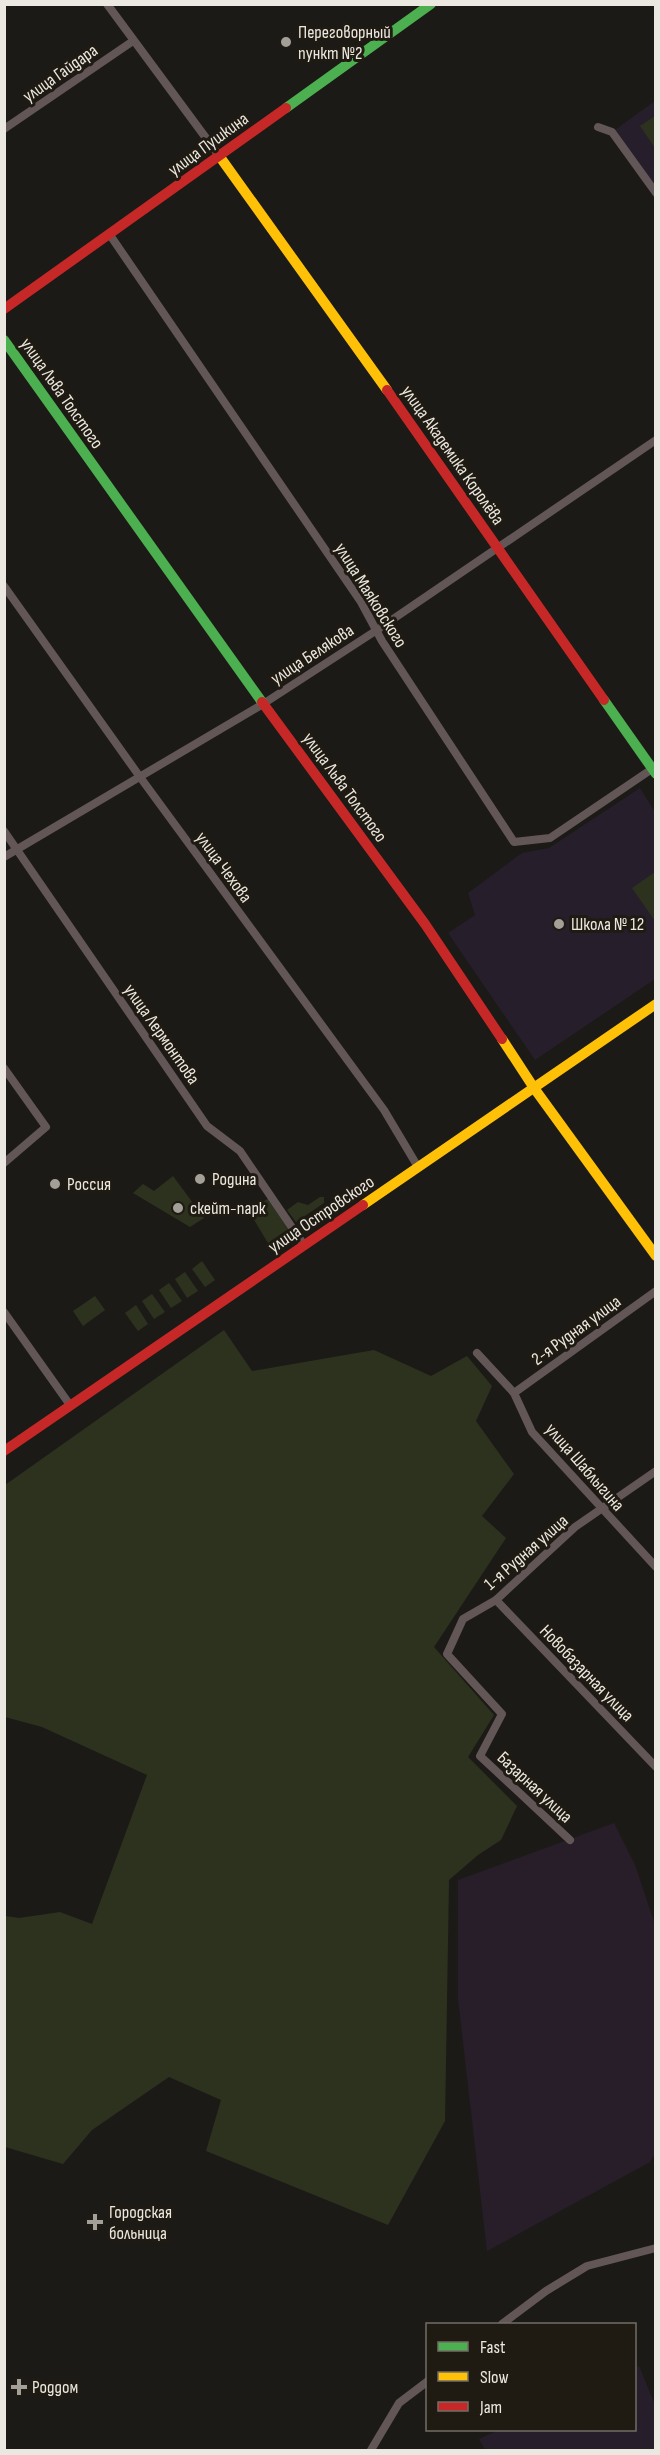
<svg xmlns="http://www.w3.org/2000/svg" width="660" height="2455" font-family="'Sofia Sans Condensed',sans-serif">
  <style>
    .commercial { fill: #281e29 }
    .education { fill: #261e2b }
    .green { fill: #2d321f }
    .lines { fill: none; stroke-linecap: round; stroke-linejoin: round }
    .street { stroke: #625657; stroke-width: 8 }
    .fast { stroke: #4caf50; stroke-width: 10 }
    .slow { stroke: #ffc107; stroke-width: 10 }
    .jam { stroke: #c62828; stroke-width: 10 }
    .poi-dot { fill: #a3a09a; stroke: #201b12; stroke-width: 2 }
    .labels { text-anchor: middle; stroke-width: 6; stroke-linejoin: round; paint-order: stroke }
    .poi-label { font-size: 18px; fill: #ebe8e1; stroke: #201b12; text-anchor: start }
    .street-label { font-size: 18px; fill: #ebe8e1; stroke: #201b12 }
  </style>
  <rect width="100%" height="100%" fill="#1c1a16"/>
  <polygon class="commercial" points="614,1823 635,1865 655,1925 655,2154 650,2162 487,2251 458,1998 458,1880"/>
  <g class="education">
    <polygon points="655,101 655,186 615,130"/>
    <polygon points="640,788 655,812 655,979 535,1060 448,933 475,915 468,893 522,853 549,848"/>
    <polygon points="639,2366 655,2405 655,2450 485,2450 479,2439 499,2430 634,2430 635,2368"/>
  </g>
  <g class="green">
    <polygon points="655,116 655,148 640,126"/>
    <polygon points="655,872 655,921 632,888"/>
    <polygon points="173,1176 204,1218 190,1227 133,1193 143,1184 154,1191"/>
    <polygon points="320,1197 324,1197 324,1203 296,1222 287,1210 298,1202 308,1205"/>
    <polygon points="269,1198 290,1228 268,1243 253,1218 258,1205"/>
    <polygon points="202,1261 215,1280 205,1287 192,1269"/>
    <polygon points="185,1272 198,1291 187,1298 175,1279"/>
    <polygon points="169,1283 182,1301 171,1308 159,1290"/>
    <polygon points="152,1294 165,1312 154,1319 142,1301"/>
    <polygon points="95,1296 105,1310 83,1326 73,1311"/>
    <polygon points="136,1305 148,1324 138,1331 125,1313"/>
    <polygon points="224,1330 252,1371 374,1350 431,1376 467,1356 492,1386 476,1421 514,1474 482,1516 506,1538 434,1647 494,1715 468,1757 517,1806 501,1840 478,1855 449,1880 445,2121 388,2225 206,2151 221,2100 169,2077 92,2130 63,2164 5,2147 5,1916 19,1918 60,1912 92,1924 147,1775 42,1727 5,1717 5,1485"/>
  </g>
  <g class="lines">
    <g class="street">
      <polyline points="107,4 220,157"/>
      <polyline points="598,127 612,132 656,193"/>
      <polyline points="4,129 133,41"/>
      <polyline points="110,235 361,602 382,641 514,842 550,838 652,769"/>
      <polyline points="4,586 140,777 384,1110 418,1167"/>
      <polyline points="4,831 207,1126 240,1151 304,1245"/>
      <polyline points="4,857 263,704 377,630 656,440"/>
      <polyline points="4,1068 46,1127 4,1163"/>
      <polyline points="4,1312 70,1405"/>
      <polyline points="477,1353 514,1393 532,1432 656,1567"/>
      <polyline points="514,1393 656,1291"/>
      <polyline points="496,1600 656,1767"/>
      <polyline points="570,1840 480,1756 502,1714 447,1654 463,1619 496,1600 575,1527 656,1471"/>
      <polyline points="502,2324 546,2291 587,2266 656,2248"/>
      <polyline points="371,2450 399,2403 428,2381"/>
    </g>
    <g class="fast">
      <polyline points="286,108 431,4"/>
      <polyline points="4,340 262,702"/>
      <polyline points="604,700 656,774"/>
    </g>
    <g class="slow">
      <polyline points="220,157 387,390"/>
      <polyline points="502,1039 534,1088 656,1256"/>
      <polyline points="363,1205 656,1004"/>
    </g>
    <g class="jam">
      <polyline points="4,309 286,108"/>
      <polyline points="387,390 604,700"/>
      <polyline points="262,702 425,924 502,1039"/>
      <polyline points="4,1451 363,1205"/>
    </g>
  </g>
  <g class="poi-dot">
    <circle cx="286" cy="42" r="6"/>
    <circle cx="559" cy="924" r="6"/>
    <circle cx="200" cy="1179" r="6"/>
    <circle cx="55" cy="1184" r="6"/>
    <circle cx="178" cy="1208" r="6"/>
    <path d="M92 2213h6v6h6v6h-6v6h-6v-6h-6v-6h6z"/>
    <path d="M16 2378h6v6h6v6h-6v6h-6v-6h-6v-6h6z"/>
  </g>
  <g class="labels">
    <g class="poi-label">
      <text x="298" y="38">Переговорный<tspan x="298" dy="21">пункт №2</tspan></text>
      <text x="571" y="930">Школа № 12</text>
      <text x="212" y="1185">Родина</text>
      <text x="67" y="1190">Россия</text>
      <text x="190" y="1214">скейт-парк</text>
      <text x="109" y="2218">Городская<tspan x="109" dy="21">больница</tspan></text>
      <text x="32" y="2393">Роддом</text>
    </g>
    <g class="street-label">
      <text transform="translate(60 73) rotate(-35)" y="6">улица Гайдара</text>
      <text transform="translate(208 144) rotate(-36)" y="6">улица Пушкина</text>
      <text transform="translate(62 393) rotate(55)" y="6">улица Льва Толстого</text>
      <text transform="translate(453 455) rotate(55)" y="6">улица Академика Королёва</text>
      <text transform="translate(371 595) rotate(58)" y="6">улица Маяковского</text>
      <text transform="translate(312 654) rotate(-33)" y="6">улица Белякова</text>
      <text transform="translate(345 787) rotate(54)" y="6">улица Льва Толстого</text>
      <text transform="translate(224 867) rotate(54)" y="6">улица Чехова</text>
      <text transform="translate(162 1034) rotate(55)" y="6">улица Лермонтова</text>
      <text transform="translate(321 1214) rotate(-34)" y="6">улица Островского</text>
      <text transform="translate(576 1330) rotate(-36)" y="6">2-я Рудная улица</text>
      <text transform="translate(585 1467) rotate(49)" y="6">улица Шаблыгина</text>
      <text transform="translate(526 1552) rotate(-41)" y="6">1-я Рудная улица</text>
      <text transform="translate(587 1673) rotate(46)" y="6">Новобазарная улица</text>
      <text transform="translate(535 1787) rotate(43)" y="6">Базарная улица</text>
    </g>
  </g>
  <rect width="660" height="2455" fill="none" stroke="#ebe8e1" stroke-width="12"/>
  <rect x="426" y="2323" width="210" height="108" fill="#201b12" stroke="#716d65" stroke-width="1.5"/>
  <rect x="438" y="2342" width="30" height="9" fill="#4caf50" stroke="#716d65" stroke-width="1.5"/>
  <text x="480" y="2353" font-size="18" fill="#ebe8e1">Fast</text>
  <rect x="438" y="2372" width="30" height="9" fill="#ffc107" stroke="#716d65" stroke-width="1.5"/>
  <text x="480" y="2383" font-size="18" fill="#ebe8e1">Slow</text>
  <rect x="438" y="2402" width="30" height="9" fill="#c62828" stroke="#716d65" stroke-width="1.5"/>
  <text x="480" y="2413" font-size="18" fill="#ebe8e1">Jam</text>
</svg>
